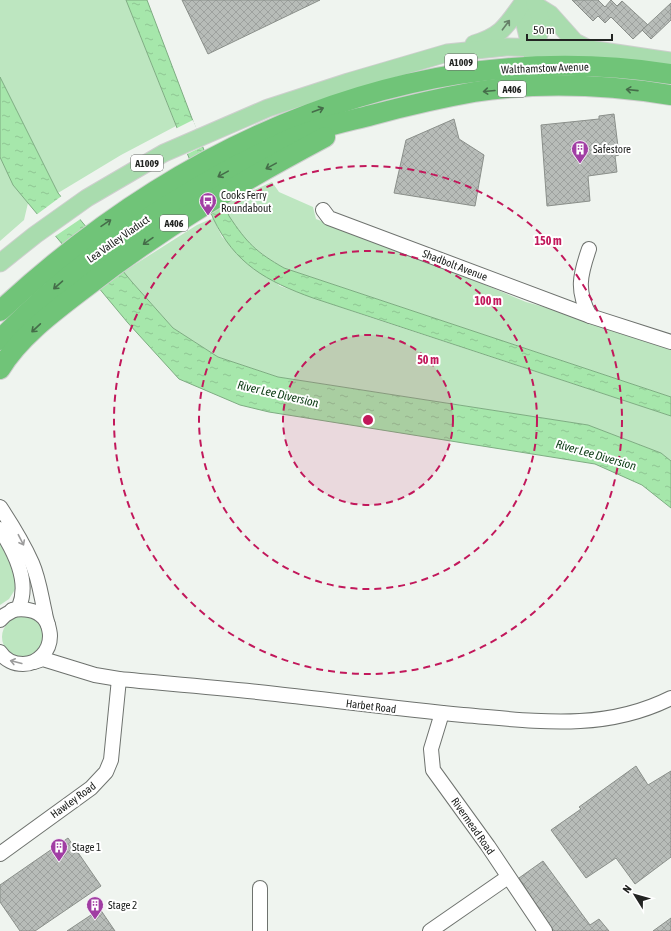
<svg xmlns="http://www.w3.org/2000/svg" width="671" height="931" font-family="'Asap Condensed',sans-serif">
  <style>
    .green { fill: #bde6c0 }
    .water { fill: url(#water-ripples); stroke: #7eac82 }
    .pier { fill: #eff4ef }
    .building { fill: url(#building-cross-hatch); stroke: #8a8f8a }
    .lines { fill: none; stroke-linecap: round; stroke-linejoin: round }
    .minor-casing { stroke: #6e726e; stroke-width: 16 }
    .major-casing { stroke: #cecfce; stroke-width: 19 }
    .highway-casing { stroke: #cecfce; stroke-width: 22 }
    .minor { stroke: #fff; stroke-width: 14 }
    .major { stroke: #a9dcae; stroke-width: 17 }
    .highway { stroke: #70c478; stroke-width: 20 }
    .oneway { stroke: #668068 }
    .oneway2 { stroke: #456c49 }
    .oneway3 { stroke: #9c9c9c }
    .ring { fill: none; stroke: #c2185b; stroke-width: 2; stroke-dasharray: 7 5 }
    .labels { text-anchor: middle; stroke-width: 4; stroke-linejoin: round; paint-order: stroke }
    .shield { fill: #fff; stroke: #646664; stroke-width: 1 }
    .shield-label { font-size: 10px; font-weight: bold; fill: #222422 }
    .street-label { font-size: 11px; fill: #222422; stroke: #fff }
    .poi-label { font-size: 11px; fill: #222422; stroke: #fff; text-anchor: start }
    .water-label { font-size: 12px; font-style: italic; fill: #0d3c15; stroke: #fff }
    .centre { fill: #c2185b; stroke: #fff; stroke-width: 2 }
    .ring-label { font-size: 12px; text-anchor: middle; font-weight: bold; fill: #c2185b; stroke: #fff; stroke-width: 4; stroke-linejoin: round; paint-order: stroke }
  </style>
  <defs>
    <pattern id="water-ripples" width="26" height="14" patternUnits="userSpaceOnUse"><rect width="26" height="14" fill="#a6e7ab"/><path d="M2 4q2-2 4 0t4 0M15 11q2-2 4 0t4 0" fill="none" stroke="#8fc693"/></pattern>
    <pattern id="building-cross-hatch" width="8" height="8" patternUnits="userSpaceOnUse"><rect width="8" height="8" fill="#b7bcb8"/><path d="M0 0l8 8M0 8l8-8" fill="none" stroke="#9da19e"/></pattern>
  </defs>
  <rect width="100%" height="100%" fill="#eff4ef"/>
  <g class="green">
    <polygon points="0,0 126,0 176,126 121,155 58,193 0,77"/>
    <polygon points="0,157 13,185 28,203 24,220 0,241"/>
    <path d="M 272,182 L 279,192 L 313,207 L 316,219 L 438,265 L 526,302 L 628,330 L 671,346 L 671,397 L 284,268 C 267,259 220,226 227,202 Z"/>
    <polygon points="213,218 222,237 280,286 366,316 671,416 671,461 661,453 588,425 278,377 218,357 173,328 123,272 197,225"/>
    <polygon points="0,543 14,571 16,588 9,599 0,605"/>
    <circle cx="23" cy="637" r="21"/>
  </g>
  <g class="water">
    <path d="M 126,0 L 147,0 L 229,216 C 247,243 256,252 284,268 L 671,397 L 671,416 L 313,298 C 266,281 235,264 213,218 Z"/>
    <polygon points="0,77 58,193 132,282 173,328 218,357 278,377 588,425 661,453 671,461 671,508 642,485 595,464 269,412 240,405 179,379 128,323 13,185 0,157"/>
  </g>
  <g class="pier">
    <polygon points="193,120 204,146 185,155 175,129"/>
    <polygon points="63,195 82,218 54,237 36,215"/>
  </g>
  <g class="building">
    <polygon points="182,0 320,0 208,54"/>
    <polygon points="572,0 598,0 605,7 611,0 617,6 622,1 648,25 633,39 611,17 605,23 598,16 593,21"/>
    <polygon points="671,3 671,20 651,39 642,30"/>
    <polygon points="614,114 619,155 615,156 617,172 588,176 590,201 547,206 541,125 599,119 599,116"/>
    <polygon points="454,119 459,139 484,155 475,206 394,193 406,140"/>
    <polygon points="636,766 648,785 671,771 671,857 635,884 616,858 586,878 551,830 581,809 579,807"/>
    <polygon points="68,838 101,886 35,931 20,931 0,902 0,885"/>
    <polygon points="543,861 590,925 599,919 609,931 553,931 519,878"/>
    <polygon points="100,909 115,931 67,931"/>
    <polygon points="671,918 671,931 653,931"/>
  </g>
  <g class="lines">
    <g class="minor-casing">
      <g id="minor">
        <polyline points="323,210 329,218 590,316 671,342"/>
        <path d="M 589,249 C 580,275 576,291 590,316"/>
        <path d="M 0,507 C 12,525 23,543 32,563 C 39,579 41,596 45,613 C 46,621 50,628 50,636 C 50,651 38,664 23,664 C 14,664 5,660 0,652"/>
        <path d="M 0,529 C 14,551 30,581 19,607 L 5,615 L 0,620"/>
        <path d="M 12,610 C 26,608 42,610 48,625"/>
        <path d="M 34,662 L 43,659 L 95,675 L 119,679 C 172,684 224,688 276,694 C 339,701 401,709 463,715 C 536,721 603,732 671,698"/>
        <polyline points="442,713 431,749 433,770 488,846 545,931"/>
        <polyline points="0,854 91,788 106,772 111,760 119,679"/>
        <polyline points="260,931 260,888"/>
        <polyline points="430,931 508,877"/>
      </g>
    </g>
    <g class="major-casing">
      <g id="major">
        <polyline points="525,0 524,20 532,54"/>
        <polyline points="527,0 550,14 575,42 589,49"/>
        <path d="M 474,44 C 504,35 507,24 525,0"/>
        <path d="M 532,47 C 543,32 544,21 535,4"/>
        <polyline points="0,263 35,235 87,198 164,153 268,108 348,82 447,53 506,47 589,49 671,61"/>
      </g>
    </g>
    <g class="highway-casing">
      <g id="highway">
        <path d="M 0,311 C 183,141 417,35 671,74"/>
        <path d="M 0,340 C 61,276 131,226 207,182 C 235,166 264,151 293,138 C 319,127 345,122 372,115 C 406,106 440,98 474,92 C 537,82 608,85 671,95"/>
        <path d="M 0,369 C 20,336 56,310 86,287 C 163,227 239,183 325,137"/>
      </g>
    </g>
    <use href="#minor" class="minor"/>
    <use href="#major" class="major"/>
    <use href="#highway" class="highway"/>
  </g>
  <defs><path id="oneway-shaft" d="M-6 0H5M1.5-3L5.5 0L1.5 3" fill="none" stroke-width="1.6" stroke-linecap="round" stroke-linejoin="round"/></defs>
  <use class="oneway" href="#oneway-shaft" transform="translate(506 25) rotate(-53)"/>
  <g class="oneway2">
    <use href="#oneway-shaft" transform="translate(632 90) rotate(-174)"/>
    <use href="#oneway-shaft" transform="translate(489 91) rotate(175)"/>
    <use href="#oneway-shaft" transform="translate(318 110) rotate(-20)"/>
    <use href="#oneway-shaft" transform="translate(271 166) rotate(151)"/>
    <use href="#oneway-shaft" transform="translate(223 174) rotate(151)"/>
    <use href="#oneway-shaft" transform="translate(106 223) rotate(-34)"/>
    <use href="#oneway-shaft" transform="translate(148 241) rotate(145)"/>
    <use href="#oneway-shaft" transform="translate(58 285) rotate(139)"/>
    <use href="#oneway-shaft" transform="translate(36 328) rotate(137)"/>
  </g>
  <g class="oneway3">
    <use href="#oneway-shaft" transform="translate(21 540) rotate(63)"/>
    <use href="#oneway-shaft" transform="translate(16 662) rotate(-166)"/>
  </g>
  <circle cx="368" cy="420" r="85" fill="#c2185b" fill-opacity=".12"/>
  <g class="ring">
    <circle cx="368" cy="420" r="85"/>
    <circle cx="368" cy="420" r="169"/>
    <circle cx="368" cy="420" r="254"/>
  </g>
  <defs>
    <g id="building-pin" transform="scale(0.9)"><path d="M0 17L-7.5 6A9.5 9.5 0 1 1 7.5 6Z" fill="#a03da3" stroke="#fff"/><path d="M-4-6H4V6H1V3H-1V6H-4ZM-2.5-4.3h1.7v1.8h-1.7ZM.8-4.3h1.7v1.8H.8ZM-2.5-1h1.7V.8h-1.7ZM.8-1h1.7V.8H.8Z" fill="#fff"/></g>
    <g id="bus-pin" transform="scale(0.9)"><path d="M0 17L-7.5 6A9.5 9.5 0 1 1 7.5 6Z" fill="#a03da3" stroke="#fff"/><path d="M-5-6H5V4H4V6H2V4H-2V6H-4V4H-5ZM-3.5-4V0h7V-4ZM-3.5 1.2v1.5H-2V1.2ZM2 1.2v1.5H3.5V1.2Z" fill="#fff"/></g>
  </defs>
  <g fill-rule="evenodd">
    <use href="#building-pin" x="580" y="149"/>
    <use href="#bus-pin" x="208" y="201"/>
    <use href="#building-pin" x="59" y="847"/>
    <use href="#building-pin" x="95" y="905"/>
  </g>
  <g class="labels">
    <g class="shield">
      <rect x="445" y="54" width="32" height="16" rx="3"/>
      <rect x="498" y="81" width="28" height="16" rx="3"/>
      <rect x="131" y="155" width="32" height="16" rx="3"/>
      <rect x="160" y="215" width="28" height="16" rx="3"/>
    </g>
    <g class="shield-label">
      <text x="461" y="66">A1009</text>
      <text x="512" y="93">A406</text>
      <text x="147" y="167">A1009</text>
      <text x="174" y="227">A406</text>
    </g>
    <g class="street-label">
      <text transform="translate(545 68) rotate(-2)" y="4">Walthamstow Avenue</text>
      <text transform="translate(118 239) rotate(-35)" y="4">Lea Valley Viaduct</text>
      <text transform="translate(455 265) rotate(21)" y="4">Shadbolt Avenue</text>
      <text transform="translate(371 706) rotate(7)" y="4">Harbet Road</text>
      <text transform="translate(73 800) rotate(-36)" y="4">Hawley Road</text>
      <text transform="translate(473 826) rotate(55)" y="4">Rivermead Road</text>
    </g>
    <g class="poi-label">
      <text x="593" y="153">Safestore</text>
      <text x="221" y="199">Cooks Ferry<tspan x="221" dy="13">Roundabout</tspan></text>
      <text x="72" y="851">Stage 1</text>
      <text x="108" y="909">Stage 2</text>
    </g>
    <g class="water-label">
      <text transform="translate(278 394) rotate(13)" y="4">River Lee Diversion</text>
      <text transform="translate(596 455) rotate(16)" y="4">River Lee Diversion</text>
    </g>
  </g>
  <circle cx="368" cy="420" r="6" class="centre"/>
  <g class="ring-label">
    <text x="548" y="245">150 m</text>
    <text x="488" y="305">100 m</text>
    <text x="428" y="364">50 m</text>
  </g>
  <g transform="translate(635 895) rotate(307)" stroke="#ffffff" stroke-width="3" paint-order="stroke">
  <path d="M0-3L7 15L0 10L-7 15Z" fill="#222422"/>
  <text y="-6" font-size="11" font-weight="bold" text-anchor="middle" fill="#222422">N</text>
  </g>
  <path d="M527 34v6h85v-6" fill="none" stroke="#222422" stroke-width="2"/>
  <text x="533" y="34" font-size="12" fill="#222422" stroke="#ffffff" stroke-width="3" paint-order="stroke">50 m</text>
</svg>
